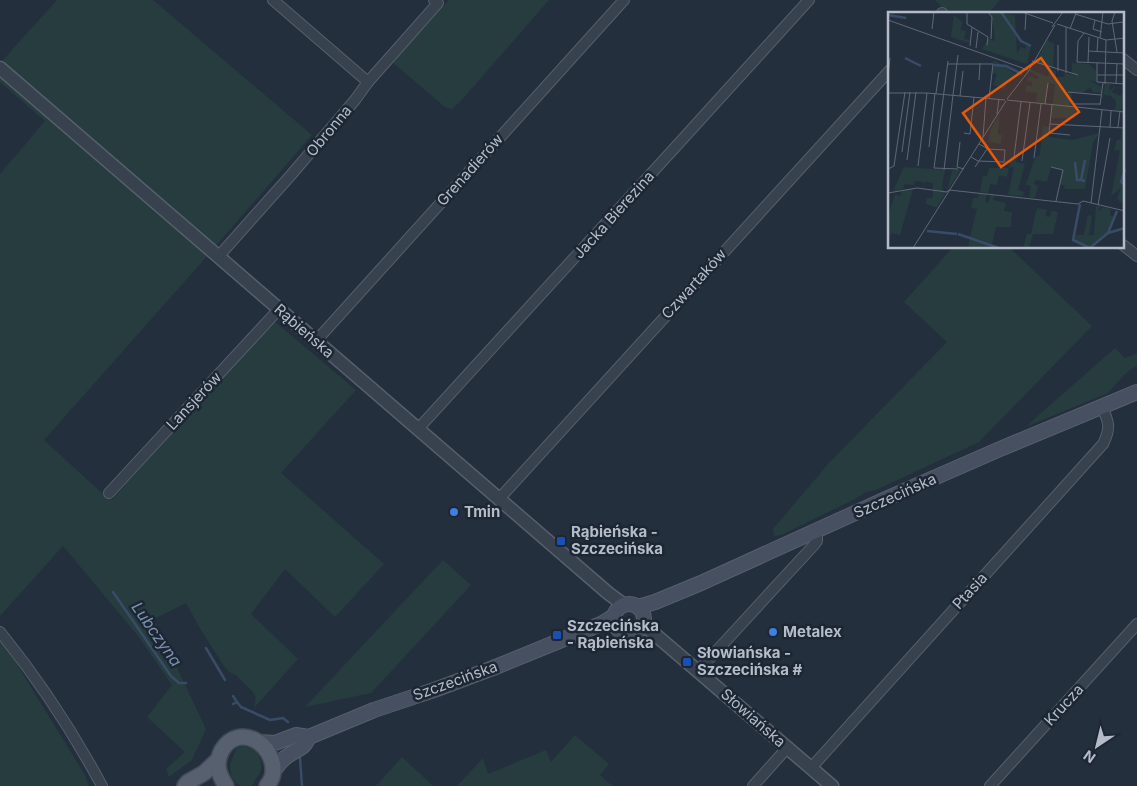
<svg xmlns="http://www.w3.org/2000/svg" width="1137" height="786" font-family="Inter,sans-serif">
  <style>
    .green { fill: #263c3f }
    .lines { fill: none; stroke-linecap: round; stroke-linejoin: round }
    .stream { stroke: #394c67; stroke-width: 2.5 }
    .minor-casing { stroke: #565f6c; stroke-width: 12 }
    .tertiary-casing { stroke: #565f6c; stroke-width: 15 }
    .secondary-casing { stroke: #565f6c; stroke-width: 16 }
    .primary-casing { stroke: #414a57; stroke-width: 18 }
    .minor { stroke: #38414e; stroke-width: 10 }
    .tertiary { stroke: #38414e; stroke-width: 12 }
    .secondary { stroke: #465061; stroke-width: 14 }
    .primary { stroke: #56606e; stroke-width: 15 }
    .shop-dot { fill: #3f7fe0; stroke: #1d2633; stroke-width: 2 }
    .transit-dot { fill: #1a4fb4; stroke: #1d2633; stroke-width: 2 }
    .labels { text-anchor: middle; stroke-width: 5; stroke-linejoin: round; paint-order: stroke }
    .street-label { font-size: 15px; fill: #b4bcc9; stroke: #1d2633 }
    .poi-label { font-size: 15px; font-weight: bold; fill: #b4bcc9; stroke: #1d2633; text-anchor: start }
    .water-label { font-size: 16px; font-style: italic; fill: #7c92b1; stroke: #1d2633 }
    .inset-river { fill: none; stroke: #394c67; stroke-width: 2.5 }
    .inset-road { fill: none; stroke: #5e6776; stroke-width: 1 }
    .view { fill: #e8590c; fill-opacity: 0.15; stroke: #e8590c; stroke-width: 2.5 }
    .inset-edge { fill: none; stroke: #b4bcc9; stroke-width: 2.5 }
  </style>
  <rect width="100%" height="100%" fill="#242f3e"/>
  <g class="green">
    <polygon points="57,0 153,0 312,135 214,248 0,63"/>
    <polygon points="449,0 549,0 461,101 452,109 445,107 392,62"/>
    <polygon points="935,0 1000,0 988,14 949,14"/>
    <polygon points="0,74 209,254 44,440 104,495 112,500 199,400 274,321 356,390 281,473 384,564 335,617 285,569 251,614 298,659 254,708 256,698 253,692 236,675 229,672 224,666 202,632 186,603 154,619 206,729 192,760 169,777 166,769 185,752 147,717 172,685 138,636 63,546 0,616 0,174 45,121 0,82"/>
    <polygon points="952,248 1010,248 1092,326 979,442 876,490 866,492 855,499 781,535 774,536 773,529 828,464 947,342 904,302"/>
    <polygon points="1115,348 1125,358 1137,353 1137,366 1130,370 1123,376 1108,393 1028,426 1032,421"/>
    <polygon points="443,560 471,585 371,693 305,707"/>
    <polygon points="0,637 85,775 89,786 0,786"/>
    <polygon points="575,735 609,764 600,775 612,786 457,786 483,758 488,774 546,750 551,762"/>
    <path d="M 242,746 C 255,747 265,759 260,772 C 258,777 254,781 252,786 L 241,786 L 236,783 L 231,776 L 230,768 L 230,764 L 237,747 Z"/>
    <polygon points="402,757 433,786 376,786"/>
  </g>
  <g class="lines">
    <g class="stream">
      <polyline points="113,592 171,676 179,683 186,683"/>
      <polyline points="206,648 225,680"/>
      <polyline points="233,696 237,702"/>
      <polyline points="233,704 237,702 241,707 270,720 283,718 288,722"/>
      <polyline points="300,758 302,786"/>
    </g>
    <g class="minor-casing">
      <g id="minor">
        <polyline points="273,0 368,82"/>
        <polyline points="942,14 942,13"/>
        <polyline points="1123,59 1137,70"/>
        <polyline points="1123,245 1137,256"/>
        <polyline points="218,257 291,175 355,100 368,82 438,3 434,0"/>
        <polyline points="316,341 624,0"/>
        <polyline points="418,429 680,142 809,0"/>
        <polyline points="109,493 279,309"/>
        <polyline points="499,499 890,70"/>
        <path d="M 0,632 C 39,680 73,732 102,786"/>
        <polyline points="698,671 814,545 817,541 817,530"/>
        <path d="M 811,768 L 1103,444 C 1111,428 1109,422 1102,407"/>
        <polyline points="753,786 787,748"/>
        <polyline points="990,786 1137,624"/>
      </g>
    </g>
    <g class="tertiary-casing">
      <g id="tertiary">
        <polyline points="0,68 608,593 624,605"/>
        <polyline points="644,623 651,631 832,786"/>
      </g>
    </g>
    <g class="secondary-casing">
      <g id="secondary">
        <circle cx="629" cy="619" r="15"/>
        <polyline points="638,607 655,602 701,583 888,498 1000,449 1137,392"/>
        <polyline points="259,742 275,743 296,735 309,737 374,710 437,689 493,668 601,624 614,616"/>
        <path d="M 273,773 C 277,766 282,759 289,755 C 300,747 303,750 309,737"/>
      </g>
    </g>
    <g class="primary-casing">
      <g id="primary">
        <polyline points="185,786 188,782 204,773 218,760"/>
        <path d="M 226,786 C 218,774 215,763 222,750 C 239,722 275,744 273,772 C 273,777 270,782 267,786"/>
      </g>
    </g>
    <use href="#minor" class="minor"/>
    <use href="#tertiary" class="tertiary"/>
    <use href="#secondary" class="secondary"/>
    <use href="#primary" class="primary"/>
  </g>
  <g class="shop-dot">
    <circle cx="454" cy="512" r="5"/>
    <circle cx="773" cy="632" r="5"/>
  </g>
  <g class="transit-dot">
    <rect x="556" y="536" width="10" height="10" rx="2.5"/>
    <rect x="552" y="630" width="10" height="10" rx="2.5"/>
    <rect x="682" y="657" width="10" height="10" rx="2.5"/>
  </g>
  <g class="labels">
    <g class="street-label">
      <text transform="translate(329 131) rotate(-50)" y="5">Obronna</text>
      <text transform="translate(470 170) rotate(-48)" y="5">Grenadierów</text>
      <text transform="translate(614 215) rotate(-48)" y="5">Jacka Bierezina</text>
      <text transform="translate(694 284) rotate(-48)" y="5">Czwartaków</text>
      <text transform="translate(304 331) rotate(41)" y="5">Rąbieńska</text>
      <text transform="translate(194 401) rotate(-47)" y="5">Lansjerów</text>
      <text transform="translate(895 496) rotate(-24)" y="5">Szczecińska</text>
      <text transform="translate(970 591) rotate(-48)" y="5">Ptasia</text>
      <text transform="translate(455 681) rotate(-20)" y="5">Szczecińska</text>
      <text transform="translate(1064 705) rotate(-48)" y="5">Krucza</text>
      <text transform="translate(753 718) rotate(41)" y="5">Słowiańska</text>
    </g>
    <g class="poi-label">
      <text x="464" y="517">Tmin</text>
      <text x="571" y="537">Rąbieńska -<tspan x="571" dy="17">Szczecińska</tspan></text>
      <text x="567" y="631">Szczecińska<tspan x="567" dy="17">- Rąbieńska</tspan></text>
      <text x="783" y="637">Metalex</text>
      <text x="697" y="658">Słowiańska -<tspan x="697" dy="17">Szczecińska #</tspan></text>
    </g>
    <g class="water-label">
      <text transform="translate(157 634) rotate(55)" y="6">Lubczyna</text>
    </g>
  </g>
  <g transform="translate(888 12)">
    <rect width="236" height="236" fill="#242f3e"/>
    <path d="M 101,0 L 127,3 L 129,41 L 133,35 L 138,37 L 138,32 L 143,33 L 139,52 L 94,37 L 101,27 L 107,29 L 104,5 ZM 66,3 L 74,10 L 72,24 L 73,18 L 78,19 L 76,27 L 82,28 L 81,31 L 63,25 ZM 159,28 L 166,32 L 165,57 L 148,51 ZM 106,48 L 128,62 L 127,67 L 122,67 L 116,77 L 105,73 L 109,62 L 104,61 ZM 184,51 L 201,52 L 208,59 L 208,70 L 200,68 L 214,75 L 213,81 L 205,80 L 202,75 L 195,81 L 184,80 L 182,94 L 188,96 L 187,106 L 163,106 L 167,72 L 160,71 L 157,91 L 148,90 L 149,81 L 138,80 L 138,74 L 144,74 L 144,70 L 139,69 L 140,64 L 149,67 L 151,65 L 142,60 L 142,57 L 160,65 L 162,57 L 168,59 L 168,65 L 176,65 L 177,61 L 189,64 L 184,62 ZM 217,72 L 222,72 L 221,79 L 228,73 L 224,80 L 232,84 L 236,80 L 233,99 L 227,98 L 228,89 L 223,84 L 216,83 L 214,89 ZM 112,101 L 110,122 L 114,123 L 113,132 L 100,130 L 103,117 ZM 155,114 L 161,115 L 161,125 L 185,128 L 211,121 L 205,131 L 197,177 L 176,177 L 177,174 L 171,172 L 174,158 L 163,155 L 159,170 L 147,168 L 146,172 L 150,174 L 147,186 L 141,185 L 143,174 L 132,171 L 130,178 L 136,180 L 135,184 L 120,183 L 126,155 L 121,156 L 119,165 L 111,163 L 109,173 L 102,172 L 100,181 L 92,180 L 95,163 L 99,164 L 101,156 L 121,156 L 123,144 L 129,145 L 128,150 L 137,152 L 132,171 L 138,172 L 147,146 L 152,143 ZM 234,116 L 236,117 L 235,191 L 229,187 L 233,176 L 223,184 L 232,139 L 226,138 L 229,128 L 233,127 ZM 16,155 L 57,158 L 54,174 L 55,179 L 59,179 L 64,159 L 73,157 L 45,201 L 48,195 L 38,192 L 39,186 L 45,186 L 45,171 L 36,170 L 35,176 L 35,170 L 27,169 L 26,173 L 17,172 L 15,177 L 5,179 ZM 25,177 L 12,223 L 3,221 L 0,232 L 0,204 L 7,182 L 12,184 L 14,178 ZM 91,181 L 99,182 L 97,190 L 100,191 L 103,182 L 106,183 L 105,188 L 118,191 L 116,199 L 124,200 L 123,215 L 108,215 L 104,232 L 82,225 L 89,197 L 83,196 L 85,186 L 90,186 ZM 208,194 L 212,194 L 211,200 L 215,195 L 223,197 L 222,203 L 226,205 L 220,221 L 202,235 L 186,228 L 187,223 L 196,223 L 200,203 L 204,204 L 201,223 L 206,223 ZM 149,196 L 159,198 L 157,204 L 162,205 L 163,199 L 170,200 L 165,222 L 145,222 L 141,236 L 135,236 L 139,222 L 143,222 ZM 82,226 L 104,233 L 110,236 L 80,236 Z" fill="#263c3f"/>
    <path class="inset-river" d="M 113,0 L 133,29 L 143,34M 0,3 L 18,6M 17,46 L 33,54M 106,53 L 118,54 L 134,62M 197,148 L 193,168 L 197,169M 187,150 L 189,168 L 193,168M 237,157 L 233,170 L 237,173M 192,192 L 185,228 L 202,236M 39,219 L 69,222M 220,221 L 237,216M 70,222 L 111,236M 203,235 L 220,221 L 229,199"/>
    <path class="inset-road" d="M 79,0 L 79,12 L 100,25 L 99,33M 100,0 L 104,5 L 103,27M 134,0 L 165,11M 227,0 L 224,9 L 229,40M 187,2 L 220,12 L 235,10M 0,8 L 140,58M 207,8 L 205,17 L 214,20M 169,12 L 218,28 L 237,26M 164,15 L 175,0M 44,17 L 46,0M 182,17 L 188,1M 137,18 L 138,2M 196,21 L 190,29 L 189,50 L 237,52M 212,26 L 215,0M 170,33 L 170,59M 82,34 L 84,15M 88,36 L 90,20M 200,39 L 237,41M 209,40 L 210,25M 60,49 L 46,156 L 70,157M 144,49 L 190,63M 200,51 L 201,25M 209,51 L 209,70 L 237,72M 59,52 L 105,52 L 101,86M 178,61 L 178,15M 209,63 L 237,63M 0,65 L 2,46M 91,68 L 92,51M 217,72 L 218,28M 228,72 L 229,52M 180,80 L 213,83M 0,81 L 39,81 L 117,88M 48,81 L 51,60M 65,83 L 70,43M 72,84 L 75,59M 119,87 L 140,60 L 167,13M 119,88 L 237,100M 157,92 L 160,71M 186,92 L 212,92M 164,93 L 161,121 L 182,123M 212,93 L 215,71M 109,102 L 111,87M 162,112 L 237,116M 222,115 L 223,99M 230,115 L 232,99M 76,121 L 82,122 L 86,85M 95,125 L 98,86M 72,130 L 69,155 L 76,157M 41,135 L 47,81M 14,140 L 22,80M 83,145 L 90,149 L 116,150 L 117,138 L 100,137 L 91,132M 126,145 L 133,90M 146,146 L 153,92M 19,148 L 28,80M 134,149 L 142,91M 30,154 L 39,81M 87,155 L 99,137M 163,155 L 175,158 L 168,189M 0,157 L 6,154 L 17,80M 56,158 L 65,83M 0,181 L 29,176 L 59,180 L 61,178 L 190,192 L 195,189 L 237,199M 203,191 L 214,98M 210,193 L 222,126M 25,236 L 118,89"/>
    <path class="view" d="M 153,46 L 191,100 L 113,155 L 75,101 Z"/>
    <rect width="236" height="236" class="inset-edge"/>
  </g>
  <g transform="translate(1097 746) rotate(215)" stroke="#1d2633" stroke-width="4" paint-order="stroke">
  <path d="M0-4L9 19L0 12L-9 19Z" fill="#b4bcc9"/>
  <text y="-8" font-size="14" font-weight="bold" text-anchor="middle" fill="#b4bcc9">N</text>
  </g>
</svg>
